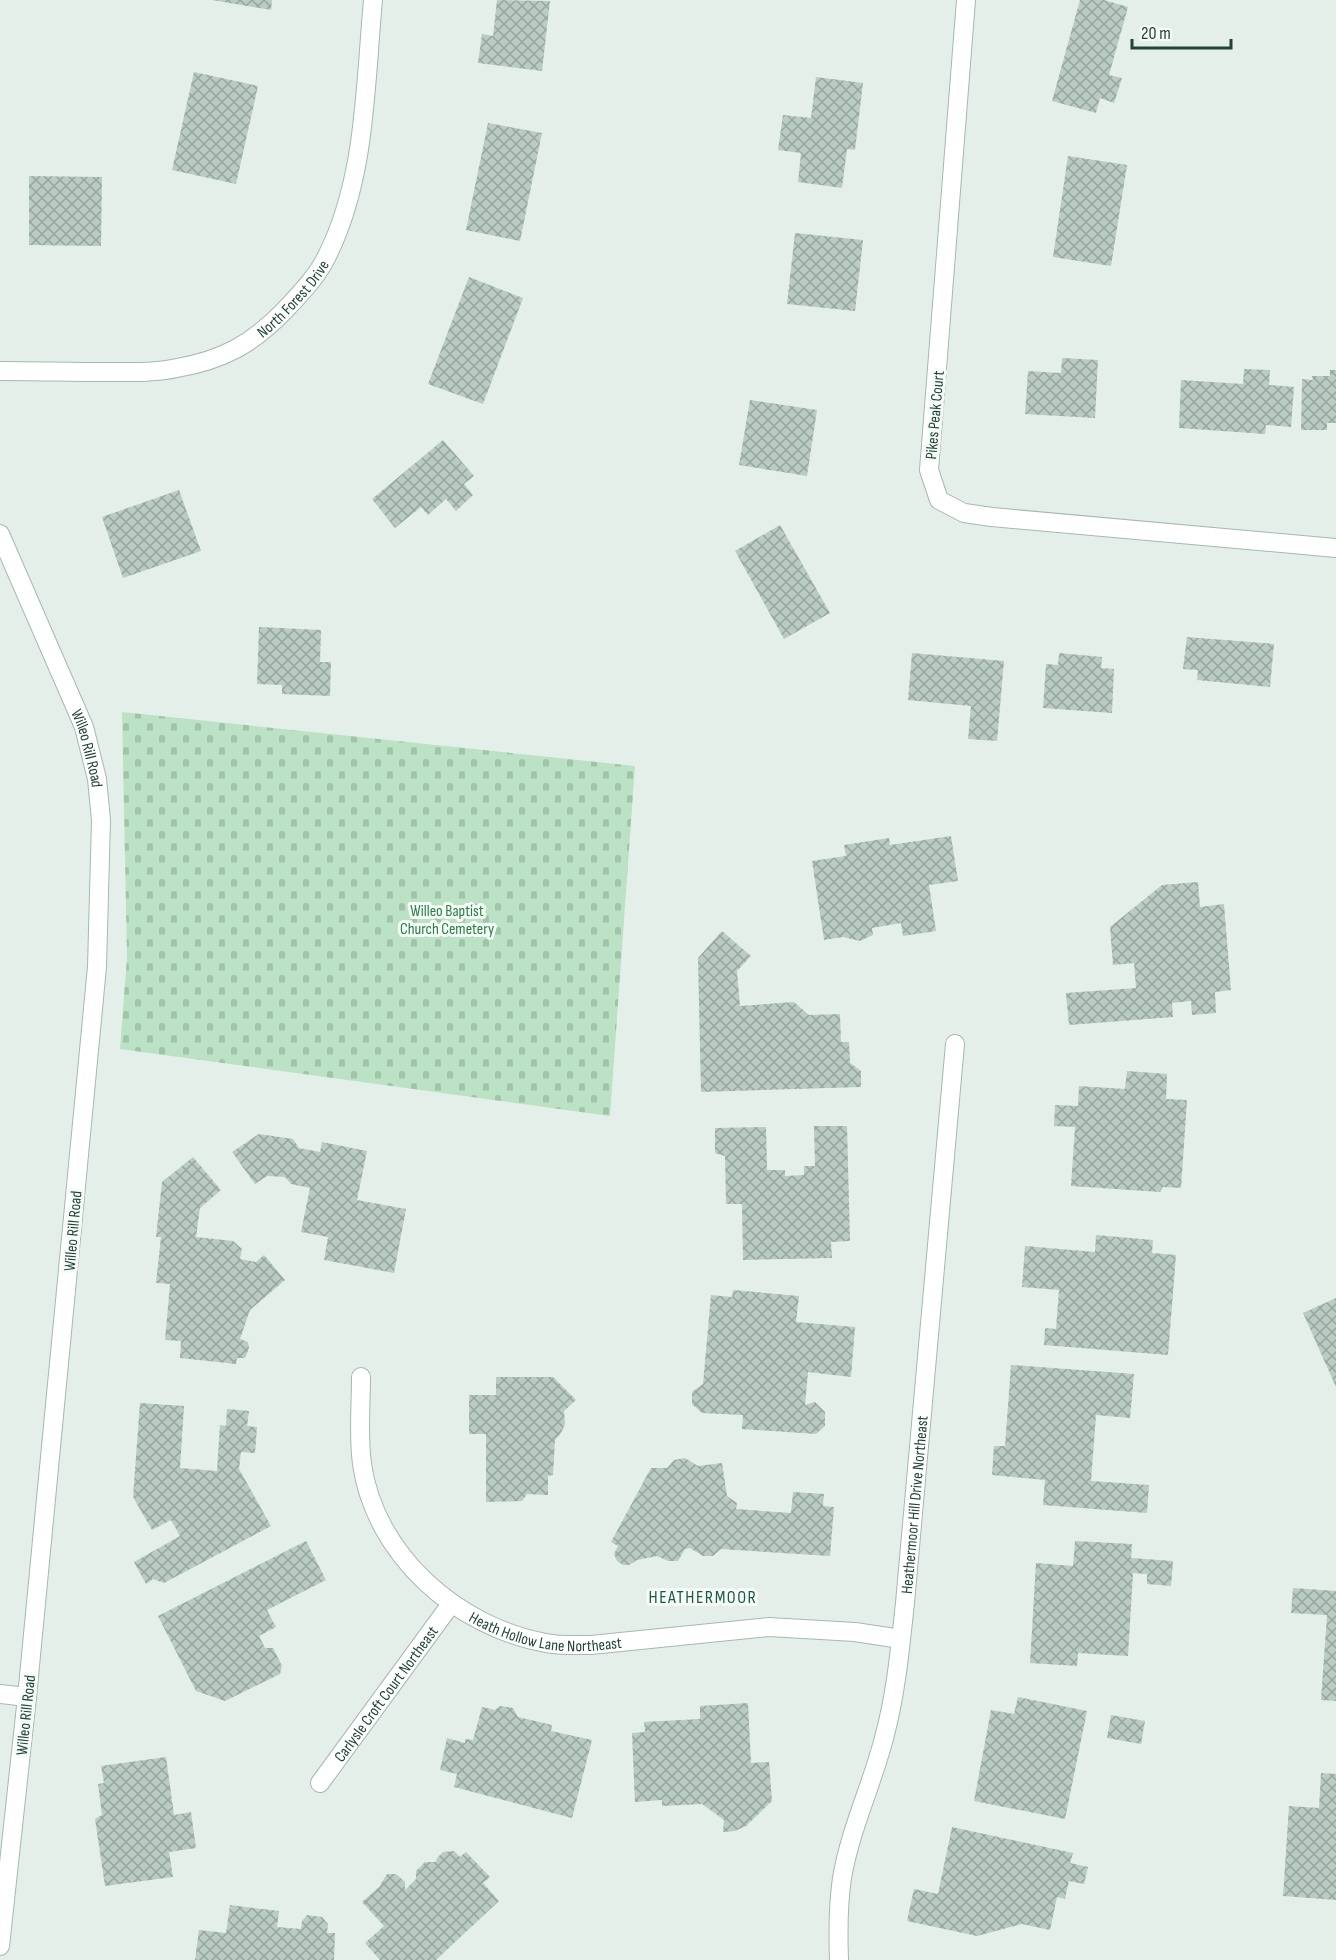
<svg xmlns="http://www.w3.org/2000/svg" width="1336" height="1960" font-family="'Sofia Sans Condensed',sans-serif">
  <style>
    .cemetery { fill: url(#cemetery-stones) }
    .building { fill: url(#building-cross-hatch) }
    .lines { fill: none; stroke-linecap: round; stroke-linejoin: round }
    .minor-casing { stroke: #a6b8b1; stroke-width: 20 }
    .minor { stroke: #fff; stroke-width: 18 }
    .labels { text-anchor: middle; stroke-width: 6; stroke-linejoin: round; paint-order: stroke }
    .street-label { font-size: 16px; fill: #214439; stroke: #f6fbf8 }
    .park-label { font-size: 16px; fill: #268044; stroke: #f6fbf8 }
    .neighbourhood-label { font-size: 18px; letter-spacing: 1.5px; fill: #1a5946; stroke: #f6fbf8 }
  </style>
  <defs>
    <pattern id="cemetery-stones" width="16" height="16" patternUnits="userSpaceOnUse" patternTransform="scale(1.5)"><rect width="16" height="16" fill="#bbe2c4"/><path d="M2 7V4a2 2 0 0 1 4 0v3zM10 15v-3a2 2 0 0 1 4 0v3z" fill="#a0c3a9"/></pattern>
    <pattern id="building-cross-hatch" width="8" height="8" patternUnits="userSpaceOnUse" patternTransform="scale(1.5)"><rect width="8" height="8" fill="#b9cbc3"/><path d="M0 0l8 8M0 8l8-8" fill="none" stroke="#96a69f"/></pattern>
  </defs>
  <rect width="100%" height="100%" fill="#e4efea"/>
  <polygon class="cemetery" points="122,712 635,766 610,1116 120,1049 127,957"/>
  <g class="building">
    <polygon points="212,0 272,0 271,10"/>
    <polygon points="497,0 550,1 542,71 478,63 482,34 493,36"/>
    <polygon points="1080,0 1104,0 1128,7 1109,75 1122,78 1114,103 1100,98 1096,113 1052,101"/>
    <polygon points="194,72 258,86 236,184 172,170"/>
    <polygon points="816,77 863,83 855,150 847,149 842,188 798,182 801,153 778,150 783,115 811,118"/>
    <polygon points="488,123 542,133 520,241 466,230"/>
    <polygon points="1068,156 1127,165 1111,266 1053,257"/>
    <polygon points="29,176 102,177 101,246 29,245"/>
    <polygon points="795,233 863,240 855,311 787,304"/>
    <polygon points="469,277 523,298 483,404 428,384"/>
    <polygon points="1062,358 1098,360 1095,418 1025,414 1028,371 1061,373"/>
    <polygon points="1244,369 1270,370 1269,385 1294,387 1291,427 1266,425 1265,434 1179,428 1181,380 1243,384"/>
    <polygon points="1330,370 1336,370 1336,423 1327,423 1327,430 1301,430 1302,379 1313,380 1312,376 1330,376"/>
    <polygon points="750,400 817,410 807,476 739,465"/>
    <polygon points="443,440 474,476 464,484 473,495 456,511 446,499 428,515 421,507 395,528 372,499"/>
    <polygon points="179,490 201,551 123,578 102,517"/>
    <polygon points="780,525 830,613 784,639 735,551"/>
    <polygon points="259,627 321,630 320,662 331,662 330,696 282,694 282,685 257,684"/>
    <polygon points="1187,637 1274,644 1270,687 1197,680 1198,670 1183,669"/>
    <polygon points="912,653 1004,661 997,741 968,739 971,706 908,700"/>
    <polygon points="1059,653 1102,657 1101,668 1114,669 1112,713 1043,708 1046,664 1058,665"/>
    <polygon points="951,836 958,881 929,885 936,931 903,936 901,923 872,928 873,935 860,941 843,937 824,940 812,861 846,856 844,845 889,838 890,845"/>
    <polygon points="1198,882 1200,907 1224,904 1231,990 1215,992 1216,1013 1192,1015 1191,1001 1172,1003 1173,1017 1069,1025 1066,993 1136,988 1134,963 1113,965 1110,927 1162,885"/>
    <polygon points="722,931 751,956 737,971 740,1006 794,1002 809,1015 840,1014 841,1042 849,1042 850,1063 861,1071 861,1087 701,1092 698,958"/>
    <polygon points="1127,1071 1167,1074 1166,1099 1187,1100 1181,1188 1163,1187 1160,1192 1071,1186 1075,1127 1054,1126 1055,1105 1078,1106 1079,1086 1125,1089"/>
    <polygon points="814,1126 847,1126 850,1241 831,1242 832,1258 743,1260 742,1204 726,1204 725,1156 715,1153 715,1128 766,1127 767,1170 785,1170 785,1176 804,1175 804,1166 815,1166"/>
    <polygon points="259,1134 293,1139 299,1148 320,1152 322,1142 367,1151 357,1200 406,1209 394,1273 324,1260 328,1237 301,1232 310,1188 291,1184 285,1177 267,1176 255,1184 232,1152"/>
    <polygon points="193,1157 221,1190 200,1208 196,1237 233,1241 242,1249 240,1259 256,1262 264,1255 285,1280 250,1310 240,1339 248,1342 249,1348 245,1358 237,1358 236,1364 180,1358 181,1341 165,1340 170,1284 156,1283 161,1237 156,1237 162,1182"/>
    <polygon points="1096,1235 1153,1240 1152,1253 1176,1255 1168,1355 1044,1345 1045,1328 1056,1329 1059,1290 1022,1287 1025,1246 1095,1252"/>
    <polygon points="733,1290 799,1296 796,1322 855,1327 851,1377 808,1372 805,1405 815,1402 825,1412 825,1426 816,1434 742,1429 743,1415 702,1413 692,1404 692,1392 703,1384 711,1295 732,1297"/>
    <polygon points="1336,1298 1336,1387 1303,1313"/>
    <polygon points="1011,1365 1134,1374 1130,1418 1096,1415 1091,1481 1149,1485 1147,1513 1043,1505 1045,1480 992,1475 994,1446 1005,1446"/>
    <polygon points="496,1377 553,1377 576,1400 564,1411 565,1424 561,1433 555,1440 553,1475 548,1476 548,1495 527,1494 522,1501 486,1502 486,1434 469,1434 469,1395 496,1395"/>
    <polygon points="140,1403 184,1406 180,1468 217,1471 220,1425 226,1426 227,1409 249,1411 247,1426 257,1427 255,1453 241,1452 239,1469 271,1526 164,1583 153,1579 146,1584 134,1562 180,1536 171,1520 152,1530 133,1497"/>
    <polygon points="685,1458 698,1466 722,1463 727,1496 737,1503 736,1509 791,1513 793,1492 824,1494 823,1506 834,1507 830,1556 721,1549 713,1556 703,1556 690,1548 685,1549 678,1561 668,1561 657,1556 637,1560 629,1565 623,1565 617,1561 614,1554 618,1546 611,1542 651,1468 667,1468 674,1460"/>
    <polygon points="306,1541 326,1580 267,1610 276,1627 259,1636 265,1648 273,1648 282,1666 280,1674 225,1701 196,1691 158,1616"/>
    <polygon points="1075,1541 1132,1544 1131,1558 1173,1561 1171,1586 1147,1584 1147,1574 1133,1573 1128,1656 1078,1653 1077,1666 1030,1663 1036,1563 1073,1566"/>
    <polygon points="1293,1588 1336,1591 1336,1701 1321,1700 1327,1615 1291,1613"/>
    <polygon points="1018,1697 1087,1711 1065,1819 974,1801 991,1710 1014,1714"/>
    <polygon points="748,1703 751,1763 769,1762 772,1801 746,1826 735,1831 723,1832 724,1820 702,1804 662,1806 662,1800 635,1802 632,1733 645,1732 644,1722 700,1719 700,1706"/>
    <polygon points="500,1706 513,1708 518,1717 552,1725 551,1731 592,1740 572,1818 454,1787 457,1774 440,1770 447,1738 465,1743 465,1739 473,1740 482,1707 495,1710"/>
    <polygon points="1111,1715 1145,1721 1141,1744 1107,1738"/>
    <polygon points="166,1757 174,1815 191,1812 196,1848 169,1852 173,1877 105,1886 95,1819 102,1815 98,1784 104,1783 101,1766"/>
    <polygon points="1321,1773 1336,1774 1336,1900 1283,1896 1289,1806 1319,1808"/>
    <polygon points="952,1827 1073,1853 1070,1863 1088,1867 1084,1884 1069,1881 1065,1899 1057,1897 1050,1930 1022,1924 977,1936 907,1921 914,1889 938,1894"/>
    <polygon points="454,1851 460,1857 466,1852 490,1877 483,1883 499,1901 436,1960 380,1960 365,1943 384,1926 362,1902 379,1887 387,1874 396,1874 405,1882 405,1890 416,1879 416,1871 425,1862 436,1862 437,1858 443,1852"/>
    <polygon points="230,1905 279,1911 277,1927 301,1929 302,1921 307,1915 322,1917 328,1924 327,1933 335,1933 334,1960 195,1960 199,1930 226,1933"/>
  </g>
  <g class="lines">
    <g class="minor-casing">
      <g id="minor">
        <polyline points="966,0 929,470 939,500 964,513 992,517 1336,548"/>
        <path id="s1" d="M 0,371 C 35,371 70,372 105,372 C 129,372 154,373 177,368 C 223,360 252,344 284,311 C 299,295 316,278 326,258 C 366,180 365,86 373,0"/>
        <path id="s2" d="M 0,534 L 84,727 L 97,779 L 101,820 L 97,967 L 27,1697 L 0,1946"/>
        <path id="s3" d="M 361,1377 C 361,1406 358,1435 362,1464 C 375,1555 457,1627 546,1643 C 560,1646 576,1645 591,1645 L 769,1627 L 855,1632 L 901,1639"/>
        <polyline points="0,1694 27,1697"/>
        <path id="s4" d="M 320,1783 L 451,1604"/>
        <path id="s5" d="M 839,1960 C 838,1933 838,1905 842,1878 C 850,1830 872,1785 884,1738 C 896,1694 900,1649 905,1603 L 955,1044"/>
      </g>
    </g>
    <use href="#minor" class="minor"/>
  </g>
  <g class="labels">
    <g class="street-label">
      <text dy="6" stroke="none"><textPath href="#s1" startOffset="316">North Forest Drive</textPath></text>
      <text transform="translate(934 415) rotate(-85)" y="6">Pikes Peak Court</text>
      <text dy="6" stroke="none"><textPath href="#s2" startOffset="232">Willeo Rill Road</textPath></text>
      <text transform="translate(72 1231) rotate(-85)" y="6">Willeo Rill Road</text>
      <text dy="6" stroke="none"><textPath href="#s5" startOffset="464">Heathermoor Hill Drive Northeast</textPath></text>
      <text dy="6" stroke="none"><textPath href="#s3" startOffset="358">Heath Hollow Lane Northeast</textPath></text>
      <text dy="6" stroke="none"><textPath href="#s4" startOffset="111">Carlysle Croft Court Northeast</textPath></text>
      <text transform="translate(25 1715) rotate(-84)" y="6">Willeo Rill Road</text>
    </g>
    <g class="park-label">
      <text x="447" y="916">Willeo Baptist<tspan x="447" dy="18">Church Cemetery</tspan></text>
    </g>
    <g class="neighbourhood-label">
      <text x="703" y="1603">HEATHERMOOR</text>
    </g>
  </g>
  <path d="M1132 39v9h99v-9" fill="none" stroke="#214439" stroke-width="3"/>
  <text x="1141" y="39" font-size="18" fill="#214439" stroke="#f6fbf8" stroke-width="4.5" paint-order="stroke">20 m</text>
</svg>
